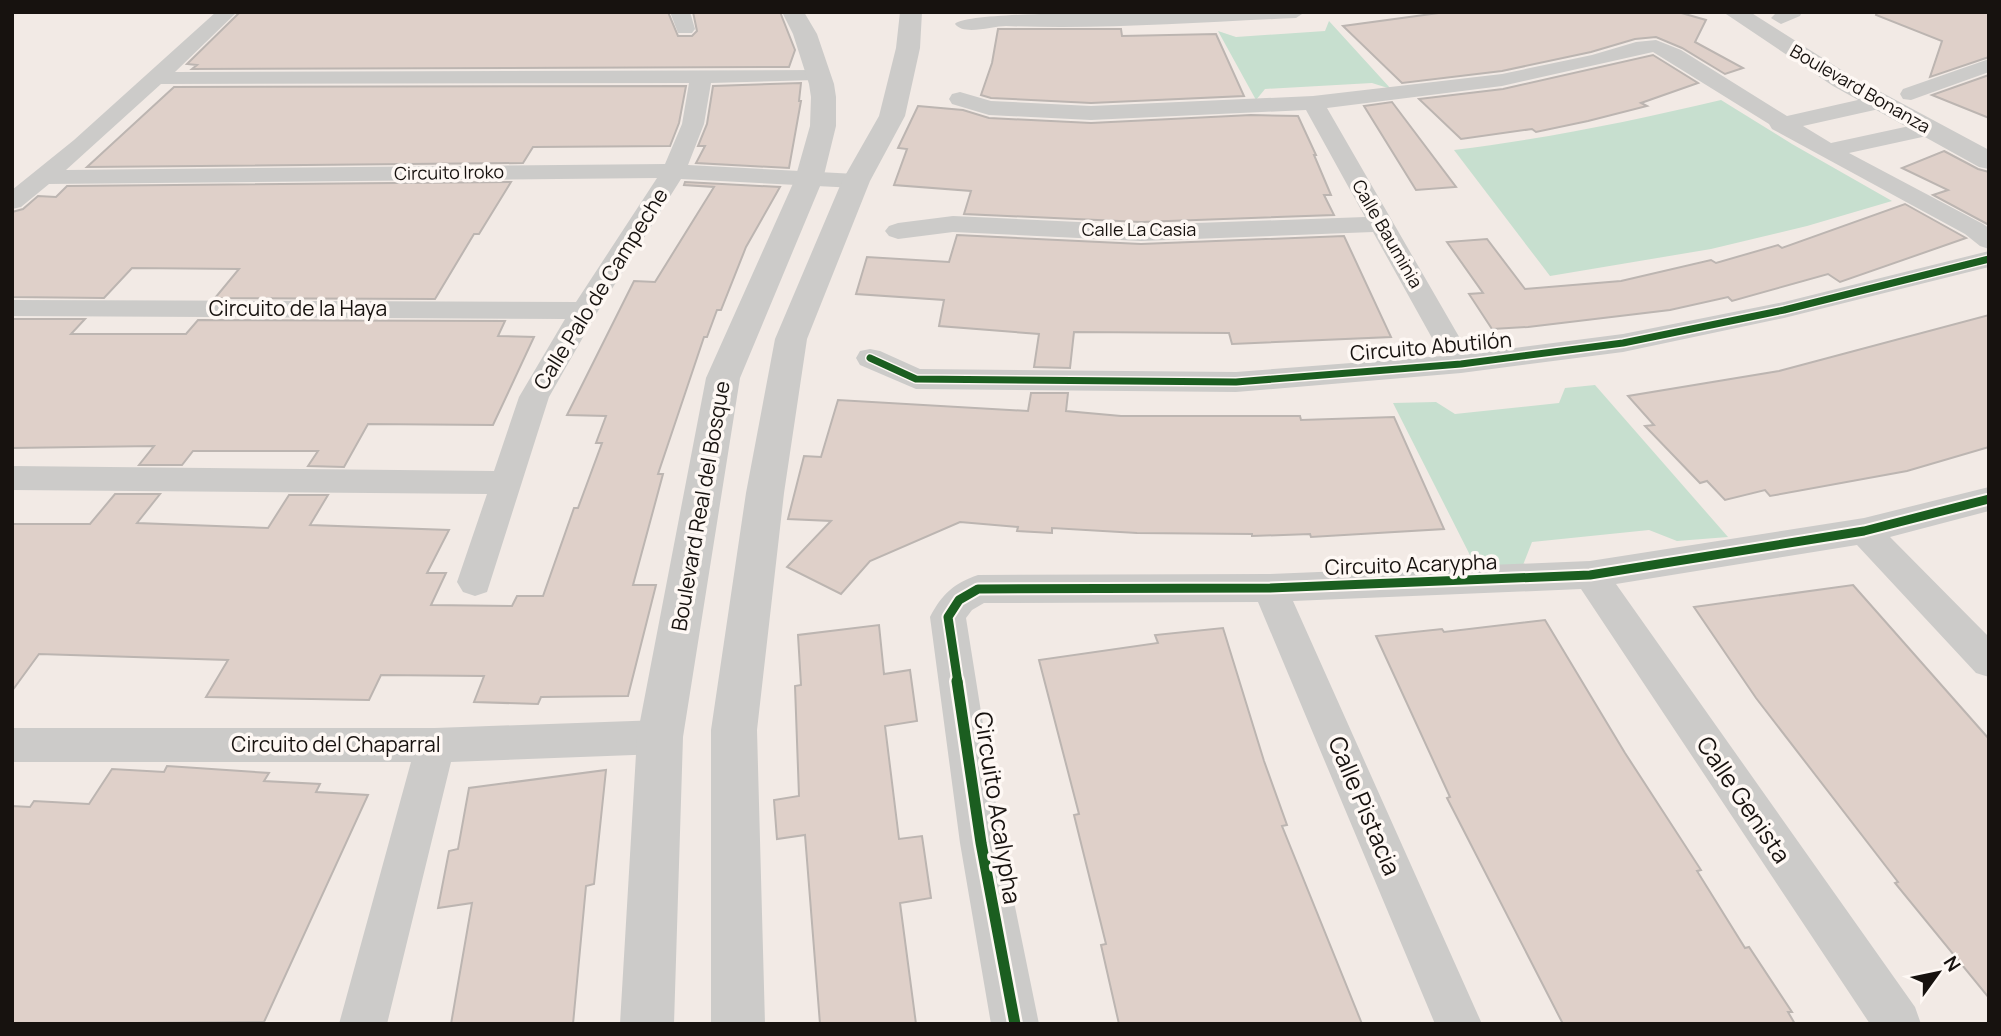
<svg xmlns="http://www.w3.org/2000/svg" width="2001" height="1036" font-family="Manrope,sans-serif">
  <style>
    .green { fill: #c7dfcf }
    .building { fill: #dfd0c9; stroke: #bcb5b1; stroke-width: 2 }
    .lines { fill: none; stroke-linecap: round; stroke-linejoin: round }
    .street { fill: #cccbc9; fill-rule: evenodd }
    .secondary { fill: #cccbc9; fill-rule: evenodd }
    .cycleway-far2-casing { stroke: #fef8f4; stroke-width: 10 }
    .cycleway-far1-casing { stroke: #fef8f4; stroke-width: 13 }
    .cycleway-casing { stroke: #fef8f4; stroke-width: 16 }
    .cycleway-far2 { stroke: #1b5e20; stroke-width: 7 }
    .cycleway-far1 { stroke: #1b5e20; stroke-width: 9 }
    .cycleway { stroke: #1b5e20; stroke-width: 11 }
    .labels { text-anchor: middle; stroke-width: 7; stroke-linejoin: round; paint-order: stroke }
    .far-street-label { font-size: 18px; fill: #17120f; stroke: #fef8f4 }
    .street-label { font-size: 21px; fill: #17120f; stroke: #fef8f4 }
    .near-street-label { font-size: 24px; fill: #17120f; stroke: #fef8f4 }
  </style>
  <rect width="100%" height="100%" fill="#f2eae5"/>
  <g class="green">
    <polygon points="1329,21 1391,89 1372,83 1265,89 1256,100 1218,31 1236,37 1325,31"/>
    <path d="M 1721,100 L 1792,144 L 1892,201 L 1807,226 L 1711,249 L 1550,276 L 1454,150 C 1545,139 1632,121 1721,100 Z"/>
    <polygon points="1595,385 1728,537 1677,541 1649,530 1532,542 1523,565 1477,569 1393,403 1436,402 1455,414 1559,403 1565,388"/>
  </g>
  <g class="building">
    <polygon points="240,12 668,12 678,36 692,36 697,31 693,12 780,12 795,50 789,67 192,69 197,65 187,64"/>
    <polygon points="1446,12 1678,12 1706,20 1695,42 1743,68 1725,74 1682,48 1656,37 1635,39 1591,52 1502,71 1402,83 1343,26"/>
    <polygon points="1877,12 1989,12 1989,57 1930,77 1942,41 1876,15"/>
    <polygon points="998,29 1121,29 1122,36 1216,34 1244,96 1091,103 991,98 981,95 992,63"/>
    <polygon points="1653,55 1698,83 1641,103 1647,106 1588,121 1536,132 1532,129 1461,139 1419,99 1503,89"/>
    <polygon points="1989,75 1989,118 1932,95"/>
    <polygon points="801,83 799,101 801,101 789,168 696,163 705,146 698,146 707,124 713,86"/>
    <polygon points="686,86 679,123 670,146 533,147 523,163 87,167 174,87"/>
    <polygon points="1392,102 1456,187 1416,190 1364,106"/>
    <polygon points="918,106 963,110 989,118 1091,123 1251,115 1298,116 1316,155 1314,155 1331,195 1324,195 1334,215 1141,222 964,214 971,191 894,185 907,149 898,148"/>
    <polygon points="1944,151 1978,169 1989,172 1989,225 1933,195 1948,190 1902,168"/>
    <polygon points="511,182 479,234 474,234 435,299 215,298 239,269 132,268 104,298 12,297 12,212 23,209 38,196 56,197 67,186"/>
    <polygon points="685,182 780,187 746,247 721,310 717,310 707,337 704,337 658,474 663,474 633,585 656,585 628,696 541,697 538,704 474,702 484,676 381,675 369,700 206,697 228,660 39,654 12,691 12,524 90,524 115,494 160,494 137,523 268,528 289,495 328,495 310,525 449,530 427,573 446,573 431,605 512,606 517,596 543,596 574,508 578,508 602,443 596,443 606,416 567,415 634,281 655,282 714,187 684,185"/>
    <polygon points="1905,204 1966,238 1840,282 1828,274 1732,301 1728,297 1670,310 1528,327 1492,329 1469,294 1483,293 1447,242 1487,239 1525,289 1621,281 1711,260 1716,263 1778,245 1782,248"/>
    <polygon points="957,235 1141,244 1344,236 1391,337 1232,344 1229,333 1074,332 1070,368 1034,367 1039,334 939,326 944,300 856,294 867,257 949,262"/>
    <polygon points="1989,315 1989,447 1907,471 1770,496 1765,490 1725,500 1707,481 1700,483 1645,426 1654,425 1628,396 1779,371"/>
    <polygon points="12,319 85,319 71,334 186,334 198,320 505,321 498,336 534,337 493,425 368,424 344,467 308,466 318,451 193,451 182,465 139,465 154,446 12,448"/>
    <polygon points="1031,393 1068,393 1066,411 1121,416 1300,416 1301,420 1394,417 1444,529 1311,537 1310,534 1252,536 1252,534 1137,533 1052,528 1052,533 1017,531 1018,527 960,522 870,561 841,594 787,567 831,521 788,519 804,456 821,457 838,400 1028,411"/>
    <polygon points="1853,585 1989,739 1989,998 1895,883 1898,882 1756,698 1694,607"/>
    <polygon points="1545,620 1625,753 1701,870 1697,871 1745,948 1749,947 1792,1012 1788,1012 1795,1024 1563,1024 1447,798 1450,797 1376,636 1442,629 1444,632"/>
    <polygon points="879,625 884,674 910,670 917,721 885,726 899,839 922,836 931,898 900,903 916,1024 820,1024 805,835 777,839 774,800 799,796 795,686 801,685 798,635"/>
    <polygon points="1223,628 1264,761 1287,825 1282,826 1362,1024 1119,1024 1101,945 1106,944 1074,815 1079,814 1039,660 1158,643 1155,635"/>
    <polygon points="167,766 269,773 264,781 320,784 316,792 368,795 264,1022 12,1024 12,806 30,807 34,801 89,804 112,769 164,772"/>
    <polygon points="606,770 594,884 586,886 573,1024 451,1024 472,903 438,908 449,851 458,849 469,788"/>
  </g>
  <g class="lines">
    <g class="street">
      <path d="M 216,12 L 237,12 L 175,72 L 823,70 L 827,74 L 823,78 L 816,80 L 711,83 L 704,124 L 688,165 L 856,174 L 864,176 L 868,181 L 864,186 L 856,188 L 681,179 L 598,311 L 549,397 L 487,592 L 475,596 L 463,592 L 457,582 L 487,494 L 12,490 L 12,466 L 494,471 L 519,397 L 565,319 L 12,316 L 12,300 L 576,302 L 657,178 L 49,184 L 21,207 L 12,209 L 12,190 L 74,140 ZM 689,83 L 682,124 L 665,164 L 66,170 L 161,84 Z"/>
      <polygon points="670,12 690,12 695,29 692,33 678,33"/>
      <path d="M 1143,12 L 1305,12 L 1296,18 C 1200,22 1102,30 1006,26 C 992,26 964,36 955,24 C 964,12 1117,13 1143,12 Z"/>
      <polygon points="1777,12 1802,12 1800,16 1781,24 1771,18"/>
      <polygon points="1656,40 1681,50 1787,116 1880,95 1888,97 1891,102 1888,107 1803,126 1831,143 1928,122 1936,124 1939,129 1936,134 1849,153 1983,224 1989,228 1989,249 1980,246 1965,234 1772,129 1769,124 1653,52 1502,86 1327,108 1469,354 1623,334 1784,302 1989,251 1989,267 1784,318 1623,352 1461,373 1236,392 916,389 860,365 856,358 860,351 870,349 880,351 920,369 1236,372 1442,356 1373,232 1141,241 953,232 898,239 889,236 885,231 889,226 898,223 953,216 1141,225 1365,217 1306,110 1091,120 989,115 952,104 949,99 952,94 960,92 991,101 1091,106 1313,96 1502,74 1592,55 1636,42"/>
      <polygon points="1989,59 1989,72 1911,100 1903,99 1900,94 1903,89"/>
      <path d="M 1989,487 L 1989,511 L 1890,537 L 1989,637 L 1989,677 L 1976,673 L 1857,545 L 1616,584 L 1915,1007 L 1921,1024 L 1870,1024 L 1581,589 L 1293,601 L 1482,1024 L 1435,1024 L 1258,602 L 984,603 L 972,610 L 966,618 L 1002,843 L 1039,1024 L 991,1024 L 960,843 L 930,617 C 942,594 954,583 978,575 L 1270,574 L 1590,561 L 1864,518 Z"/>
      <polygon points="660,720 674,725 680,737 674,749 660,754 451,762 387,1024 339,1024 411,762 12,762 12,728 435,728"/>
    </g>
    <g class="secondary">
      <polygon points="782,12 804,12 817,34 834,84 836,97 836,126 823,179 740,378 683,737 674,1024 620,1024 637,737 706,378 795,179 810,126 811,97 809,84 793,34"/>
      <polygon points="900,12 922,12 920,48 905,116 870,181 807,339 784,493 757,730 765,1024 711,1024 711,730 746,493 775,339 842,181 879,116 896,48"/>
      <polygon points="1723,12 1750,12 1851,76 1989,150 1989,169 1979,167 1833,86"/>
    </g>
    <g class="cycleway-far2-casing">
      <polyline id="cycleway-far2" points="870,358 916,379 1236,382 1461,364 1623,343 1784,310 1989,259"/>
    </g>
    <g class="cycleway-far1-casing">
      <polyline id="cycleway-far1" points="958,683 948,617 959,600 978,589 1270,588 1590,575 1864,531 1989,499"/>
    </g>
    <g class="cycleway-casing">
      <polyline id="cycleway" points="957,681 981,843 1015,1024"/>
    </g>
    <use href="#cycleway-far2" class="cycleway-far2"/>
    <use href="#cycleway-far1" class="cycleway-far1"/>
    <use href="#cycleway" class="cycleway"/>
  </g>
  <g class="labels">
    <g class="far-street-label">
      <text transform="translate(1860 89) rotate(30)" y="6">Boulevard Bonanza</text>
      <text transform="translate(449 173) rotate(-1)" y="6">Circuito Iroko</text>
      <text x="1139" y="236">Calle La Casia</text>
      <text transform="translate(1387 234) rotate(60)" y="6">Calle Bauminia</text>
    </g>
    <g class="street-label">
      <text transform="translate(601 289) rotate(-58)" y="7">Calle Palo de Campeche</text>
      <text x="298" y="316">Circuito de la Haya</text>
      <text transform="translate(1431 347) rotate(-5)" y="7">Circuito Abutilón</text>
      <text transform="translate(701 506) rotate(-80)" y="7">Boulevard Real del Bosque</text>
      <text transform="translate(1411 565) rotate(-2)" y="7">Circuito Acarypha</text>
      <text x="336" y="752">Circuito del Chaparral</text>
    </g>
    <g class="near-street-label">
      <text transform="translate(1743 800) rotate(56)" y="8">Calle Genista</text>
      <text transform="translate(1364 806) rotate(67)" y="8">Calle Pistacia</text>
      <text transform="translate(997 808) rotate(81)" y="8">Circuito Acalypha</text>
    </g>
  </g>
  <rect width="2001" height="1036" fill="none" stroke="#17120f" stroke-width="28"/>
  <g transform="translate(1938 973) rotate(57)" stroke="#fef8f4" stroke-width="5" paint-order="stroke">
  <path d="M0-5L12 26L0 18L-12 26Z" fill="#17120f"/>
  <text y="-10" font-size="19" font-weight="bold" text-anchor="middle" fill="#17120f">N</text>
  </g>
</svg>
